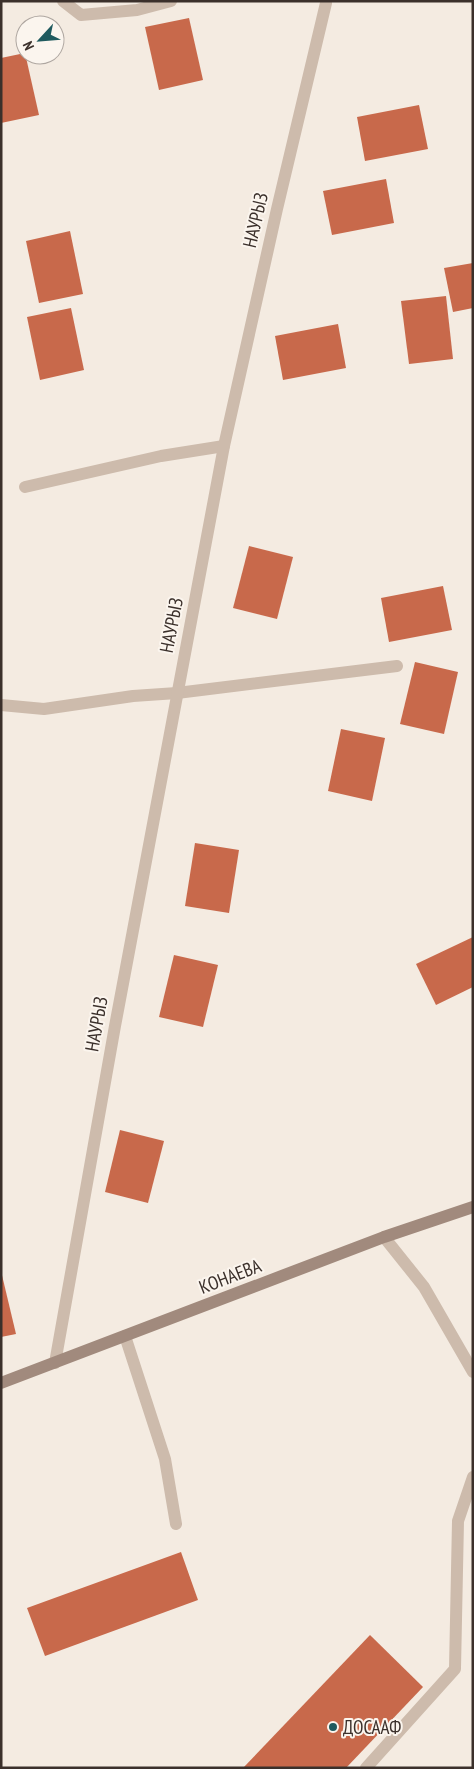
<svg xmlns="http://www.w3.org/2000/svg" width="474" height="1769" font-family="'PT Sans Narrow',sans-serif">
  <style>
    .building { fill: #c8694b }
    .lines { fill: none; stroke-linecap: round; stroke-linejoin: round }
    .minor { stroke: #cdbbac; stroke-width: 12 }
    .secondary { stroke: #a18a7d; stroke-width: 12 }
    .poi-dot { fill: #1f5a5e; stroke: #fbf5ee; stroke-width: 2 }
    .labels { text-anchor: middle; stroke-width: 4; stroke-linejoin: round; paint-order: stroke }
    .street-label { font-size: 19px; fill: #3b302b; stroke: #fbf5ee }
    .poi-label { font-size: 19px; fill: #3b302b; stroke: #fbf5ee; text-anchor: start }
  </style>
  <rect width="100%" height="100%" fill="#f4ebe1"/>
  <g class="building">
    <polygon points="189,18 203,80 159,90 145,27"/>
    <polygon points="25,53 39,115 1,123 1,58"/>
    <polygon points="419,105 428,149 365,161 357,117"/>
    <polygon points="386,179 394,223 332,235 323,191"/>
    <polygon points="70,231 83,294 39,303 26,241"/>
    <polygon points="473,263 473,308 453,312 444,268"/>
    <polygon points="446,296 453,359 409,364 401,301"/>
    <polygon points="71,308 84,370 40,380 27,317"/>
    <polygon points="338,324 346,368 283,380 275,336"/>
    <polygon points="249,546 293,557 277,619 233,608"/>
    <polygon points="443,586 452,630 389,642 381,598"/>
    <polygon points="415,662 458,672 444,734 400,724"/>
    <polygon points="341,729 385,738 372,801 328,791"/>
    <polygon points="195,843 239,850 229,913 185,906"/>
    <polygon points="473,937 473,987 436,1005 416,964"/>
    <polygon points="174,955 218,965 203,1027 159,1017"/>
    <polygon points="120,1130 164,1141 148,1203 105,1192"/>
    <polygon points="1,1271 16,1334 1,1337"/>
    <polygon points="181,1552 198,1600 45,1656 27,1608"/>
    <polygon points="370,1635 423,1687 346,1768 243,1768"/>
  </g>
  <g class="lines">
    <g class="minor">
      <polyline points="63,1 81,15 137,10 171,1"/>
      <polyline points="25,487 161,456 224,446"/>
      <polyline points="1,705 44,709 133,696 177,693 397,666"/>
      <polyline points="384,1237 424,1287 473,1372"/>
      <polyline points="125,1336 165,1459 176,1524"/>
      <polyline points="55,1363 115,1026 224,446 277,209 326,3"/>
      <polyline points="366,1768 455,1669 458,1521 473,1477"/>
    </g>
    <polyline class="secondary" points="1,1383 384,1237 473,1207"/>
  </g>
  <circle class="poi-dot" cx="333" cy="1727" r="5"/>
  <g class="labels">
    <g class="street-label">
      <text transform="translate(255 220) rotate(-77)" y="7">НАУРЫЗ</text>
      <text transform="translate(171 625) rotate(-79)" y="7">НАУРЫЗ</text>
      <text transform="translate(96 1024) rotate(-80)" y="7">НАУРЫЗ</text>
      <text transform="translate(230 1276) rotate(-21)" y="7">КОНАЕВА</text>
    </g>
    <g class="poi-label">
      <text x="343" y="1734">ДОСААФ</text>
    </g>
  </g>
  <rect width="474" height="1769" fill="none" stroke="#3b302b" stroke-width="5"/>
  <g transform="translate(40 40) rotate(244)"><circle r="24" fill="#fbf5ee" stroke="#aea6a0"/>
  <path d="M0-4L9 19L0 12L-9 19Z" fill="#1f5a5e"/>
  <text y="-8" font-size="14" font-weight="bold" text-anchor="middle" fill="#3b302b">N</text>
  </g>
</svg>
